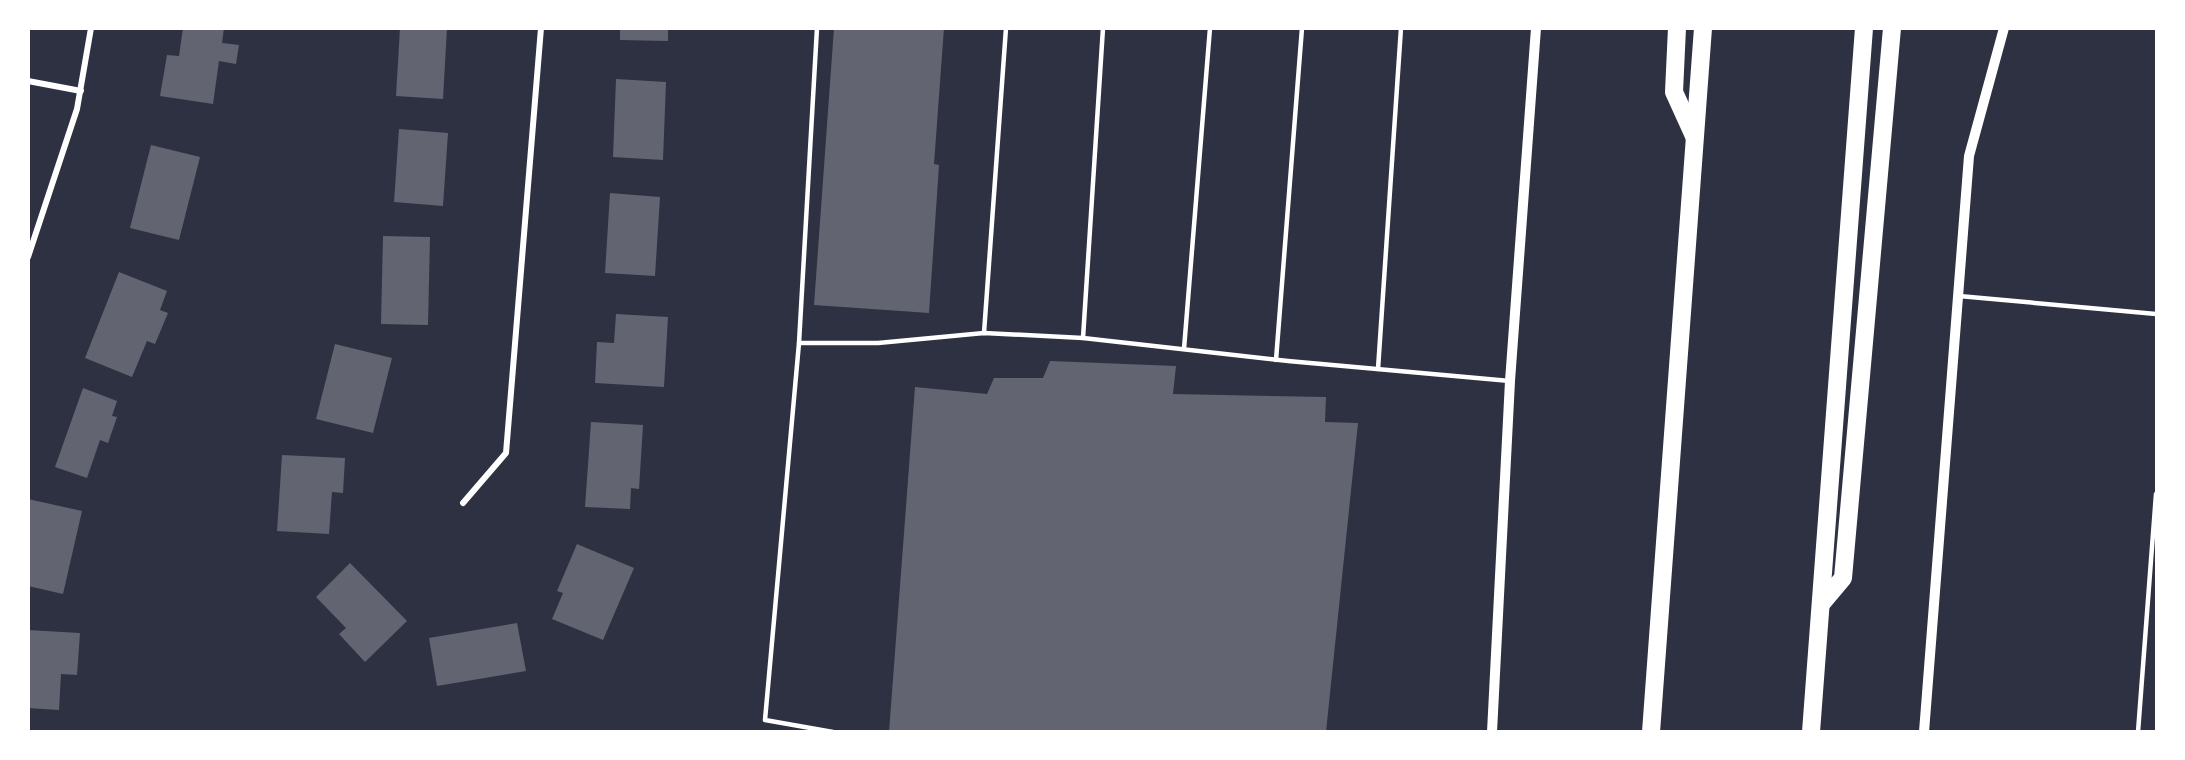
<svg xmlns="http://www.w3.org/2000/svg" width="2185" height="760" font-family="Rubik,sans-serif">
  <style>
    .building { fill: #626471 }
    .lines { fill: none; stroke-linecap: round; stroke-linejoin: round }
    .service { stroke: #fff; stroke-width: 4.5 }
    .minor { stroke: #fff; stroke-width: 6 }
    .tertiary { stroke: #fff; stroke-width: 10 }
    .motorway { stroke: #fff; stroke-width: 18 }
  </style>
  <rect width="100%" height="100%" fill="#2d3142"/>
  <g class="building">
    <polygon points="183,28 224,28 222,43 239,45 236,64 219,61 213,104 160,96 167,55 179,56"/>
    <polygon points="400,28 447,28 443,99 396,96"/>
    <polygon points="620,28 668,28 668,41 620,40"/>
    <polygon points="834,28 944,28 934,164 939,165 929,313 814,305"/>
    <polygon points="616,79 666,82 663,160 613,157"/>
    <polygon points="399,129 448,133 443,206 394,202"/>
    <polygon points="151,145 200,157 179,240 130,228"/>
    <polygon points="610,193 660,197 655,276 605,273"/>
    <polygon points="383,236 430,237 428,325 381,324"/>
    <polygon points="119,272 167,291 160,310 168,313 155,344 147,341 132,377 85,358"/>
    <polygon points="616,314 668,317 664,387 595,383 597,342 614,343"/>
    <polygon points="335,344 392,358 373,433 316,419"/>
    <polygon points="1050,361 1176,366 1173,394 1326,397 1325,422 1358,423 1326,732 889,732 915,387 987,394 994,378 1043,378"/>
    <polygon points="83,388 117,401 112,416 117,417 108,443 100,440 87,478 55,467"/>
    <polygon points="591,422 643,425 639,489 631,488 630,509 585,507"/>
    <polygon points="282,455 345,458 343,493 332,492 329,534 277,531"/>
    <polygon points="28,499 82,511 63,594 28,586"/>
    <polygon points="577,544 634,568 603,640 552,619 563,593 557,591"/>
    <polygon points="350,563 407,621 365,662 339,634 346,628 316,597"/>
    <polygon points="517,623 526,671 437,686 429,638"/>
    <polygon points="28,630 80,633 77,675 61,674 59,710 28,708"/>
  </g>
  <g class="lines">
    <g class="service">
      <polyline points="817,28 799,343 878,343 984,333 1083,338 1288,361 1510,381"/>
      <polyline points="1959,296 2156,314"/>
      <polyline points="984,333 1006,28"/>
      <polyline points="1083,338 1103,28"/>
      <polyline points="799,343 765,720 833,732"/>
      <polyline points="1184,349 1210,28"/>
      <polyline points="1276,360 1302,28"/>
      <polyline points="1378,369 1401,28"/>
      <polyline points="2138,732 2156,494"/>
    </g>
    <g class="minor">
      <polyline points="28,81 81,91"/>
      <polyline points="28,257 77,109 91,28"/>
      <polyline points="463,503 506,453 541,28"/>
    </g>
    <g class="tertiary">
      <polyline points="1492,732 1510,381 1536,28"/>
      <polyline points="1924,732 1969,156 2004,28"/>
    </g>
    <g class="motorway">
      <polyline points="1677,28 1674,92 1694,136"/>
      <polyline points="1822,603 1843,578 1892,28"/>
      <polyline points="1651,732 1703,28"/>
      <polyline points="1811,732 1864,28"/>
    </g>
  </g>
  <rect width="2185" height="760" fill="none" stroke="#ffffff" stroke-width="60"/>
</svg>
